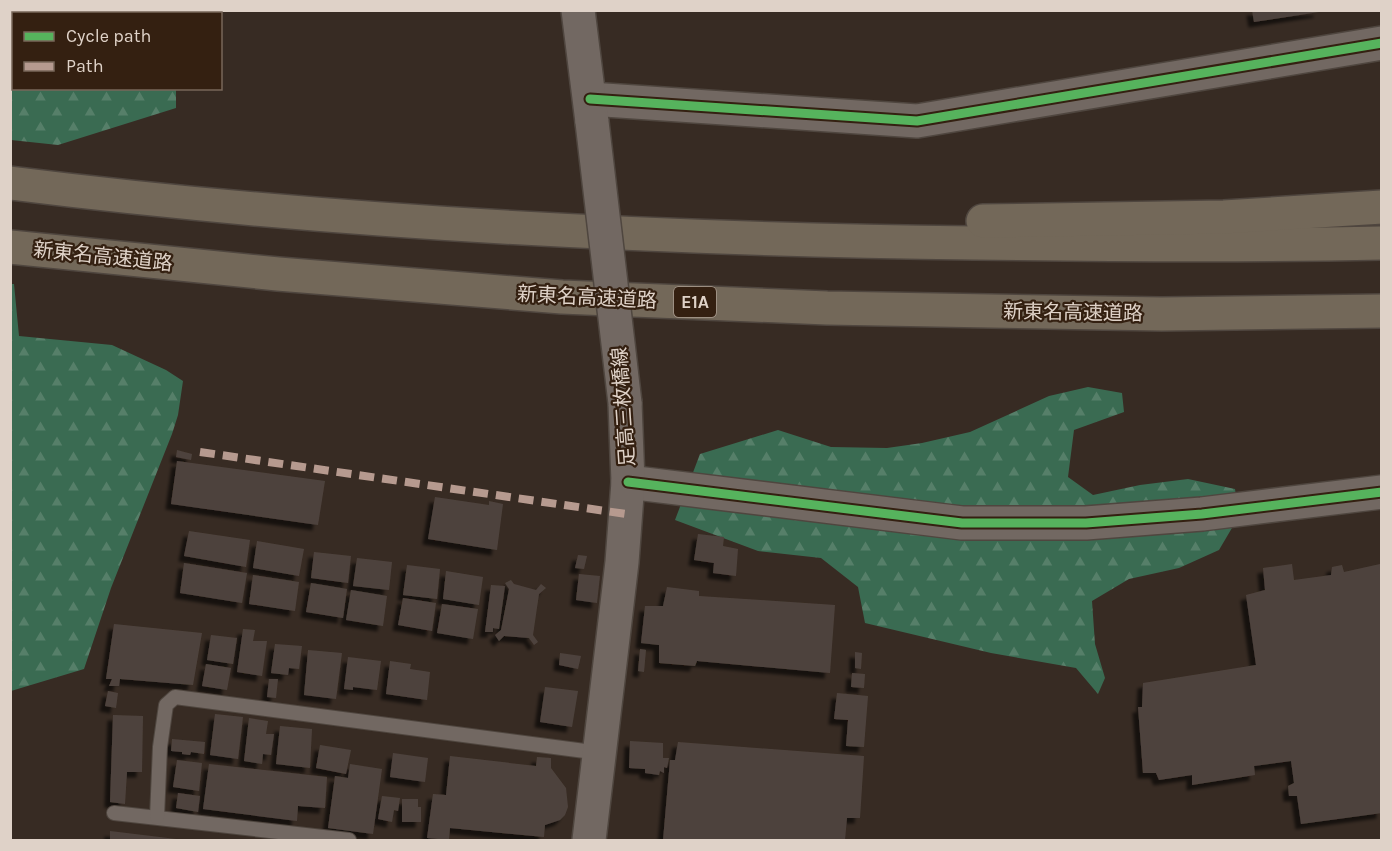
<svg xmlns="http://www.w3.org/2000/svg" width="1392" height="851" font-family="Karla,'Noto Sans JP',sans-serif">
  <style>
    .forest { fill: url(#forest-firs) }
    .building { fill: #4e433d; filter: url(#shadow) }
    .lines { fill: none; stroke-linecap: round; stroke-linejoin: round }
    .service-casing { stroke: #4f463f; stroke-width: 16 }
    .tertiary-casing { stroke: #4f463f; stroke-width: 36 }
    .secondary-casing { stroke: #4f463f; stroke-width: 36 }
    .motorway-casing { stroke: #4f463f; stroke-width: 36 }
    .service { stroke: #726862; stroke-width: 14 }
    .tertiary { stroke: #726862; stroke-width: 33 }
    .secondary { stroke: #726862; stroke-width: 33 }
    .motorway { stroke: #736859; stroke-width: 33 }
    .secondary-bridge-casing { stroke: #4f463f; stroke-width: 36; stroke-linecap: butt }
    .secondary-bridge { stroke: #726862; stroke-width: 33 }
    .quiet { stroke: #b69a8f; stroke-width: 8; stroke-dasharray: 15 8; stroke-linecap: butt }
    .cycleway-casing { stroke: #342011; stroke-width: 13 }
    .cycleway { stroke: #56b35d; stroke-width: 9 }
    .labels { text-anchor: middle; stroke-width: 4.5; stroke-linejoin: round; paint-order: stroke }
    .shield { fill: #342011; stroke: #ac9d91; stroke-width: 1.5 }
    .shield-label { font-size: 18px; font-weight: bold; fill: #dfd2c8 }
    .street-label { font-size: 20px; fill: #dfd2c8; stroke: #342011 }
  </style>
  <defs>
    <pattern id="forest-firs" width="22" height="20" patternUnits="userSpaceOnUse" patternTransform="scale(1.5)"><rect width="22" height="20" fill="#3a6b52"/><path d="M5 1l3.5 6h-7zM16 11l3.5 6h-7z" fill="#567f69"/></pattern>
    <filter id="shadow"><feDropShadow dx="-5.5" dy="5.5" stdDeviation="1.5" flood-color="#0009"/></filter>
  </defs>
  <rect width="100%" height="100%" fill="#372b23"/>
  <g class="forest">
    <polygon points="11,10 173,11 173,14 14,14 14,88 176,89 176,108 58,145 11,140"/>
    <polygon points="11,284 14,284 19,336 112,345 166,370 183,381 178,415 172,434 111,588 84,669 11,691"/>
    <polygon points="1088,387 1122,393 1124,412 1074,430 1068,477 1093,495 1140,485 1188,479 1235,489 1239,516 1219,550 1179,568 1129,579 1092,601 1095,644 1105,678 1098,694 1076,668 991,653 865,623 858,587 821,558 758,551 675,520 700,454 778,430 831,447 887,448 922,443 970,432 1049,396"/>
  </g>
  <g class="building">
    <polygon points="1252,10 1319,10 1319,12 1254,22"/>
    <polygon points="177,450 192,454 191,460 176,457"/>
    <polygon points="177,461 325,481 318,525 171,504"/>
    <polygon points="435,497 489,505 489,501 503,504 497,550 428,539"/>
    <polygon points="189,531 250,540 246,567 184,556"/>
    <polygon points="698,534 724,537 723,546 738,549 736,576 713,573 714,563 694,560"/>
    <polygon points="257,541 304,549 299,576 253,568"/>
    <polygon points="314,552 351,556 348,583 311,578"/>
    <polygon points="578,555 587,556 584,569 575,568"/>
    <polygon points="357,558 392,562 389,590 353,586"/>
    <polygon points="184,563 247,573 242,603 180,593"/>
    <polygon points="1292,564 1294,580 1331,575 1332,567 1342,565 1344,572 1380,564 1382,813 1301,824 1297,796 1289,796 1288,786 1294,783 1291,761 1254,766 1255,775 1192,785 1192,775 1159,780 1156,773 1143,773 1138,707 1142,707 1143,683 1256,665 1246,595 1265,590 1263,568"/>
    <polygon points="407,565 440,569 437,599 403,595"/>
    <polygon points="446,571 483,577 479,605 443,599"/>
    <polygon points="579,574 600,576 597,603 576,600"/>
    <polygon points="253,575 299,582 295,611 249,604"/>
    <polygon points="511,580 514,584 536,590 541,584 546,588 539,594 533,635 538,642 534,645 529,638 504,636 499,641 495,635 501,630 509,589 505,583"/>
    <polygon points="311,583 347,589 343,618 306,612"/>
    <polygon points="491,585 505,586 499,629 493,628 493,632 485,632"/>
    <polygon points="667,587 699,591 699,596 835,605 830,673 697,661 695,666 659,663 659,645 641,643 645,606 663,606"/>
    <polygon points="351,590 387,596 383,626 346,620"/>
    <polygon points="403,598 436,603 432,631 398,625"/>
    <polygon points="442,604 478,609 473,639 437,633"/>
    <polygon points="114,624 202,633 193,685 120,679 119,686 109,686 112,679 106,679"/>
    <polygon points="243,629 255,630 253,641 267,641 262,676 237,672"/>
    <polygon points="211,635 237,638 233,664 207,660"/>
    <polygon points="275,644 302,646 299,669 289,668 288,675 271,673"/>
    <polygon points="640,649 646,650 644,672 638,671"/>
    <polygon points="308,650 342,653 336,699 304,695"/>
    <polygon points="855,652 862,653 861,669 855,668"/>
    <polygon points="560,653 581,656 578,669 559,665"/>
    <polygon points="348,657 381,661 377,690 353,687 353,690 344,689"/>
    <polygon points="390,661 411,664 410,669 430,672 427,700 386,694"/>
    <polygon points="206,664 231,668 227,690 202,686"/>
    <polygon points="852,673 865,674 864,688 851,687"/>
    <polygon points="269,679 278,679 276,698 267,697"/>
    <polygon points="545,687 578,691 572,727 540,722"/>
    <polygon points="108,691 118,693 116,708 105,706"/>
    <polygon points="837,693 868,696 864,747 846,746 848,720 834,719"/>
    <polygon points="215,714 243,717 238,759 210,755"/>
    <polygon points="113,715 143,716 142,772 127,772 125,804 110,802"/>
    <polygon points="249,718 268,721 266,734 274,734 271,755 263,754 262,764 244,761"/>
    <polygon points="280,726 312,729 310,768 276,764"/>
    <polygon points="172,739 205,742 204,754 191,752 190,755 182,754 182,752 171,751"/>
    <polygon points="630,741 663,743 663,758 669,758 667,768 664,767 664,773 660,771 659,775 645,773 645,769 629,768"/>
    <polygon points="678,742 864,756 860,818 847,818 845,840 663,840 670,760 675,760"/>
    <polygon points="320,745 351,750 346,774 316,768"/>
    <polygon points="393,753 428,758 425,782 390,777"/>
    <polygon points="450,756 536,766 537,757 551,758 551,768 566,788 568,807 565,815 560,820 545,825 544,837 450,828 449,840 427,838 433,794 446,795"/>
    <polygon points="177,760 202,763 199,791 173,787"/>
    <polygon points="209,764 327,777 325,808 298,806 297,821 203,809"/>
    <polygon points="350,764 382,769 373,834 328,828 335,776 348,778"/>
    <polygon points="178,793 200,796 198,812 176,808"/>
    <polygon points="382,796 400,798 398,811 394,810 392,822 378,819"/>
    <polygon points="402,799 418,799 418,807 421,807 421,822 402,822"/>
    <polygon points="110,831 176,839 176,840 110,840"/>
  </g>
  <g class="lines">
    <g class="service-casing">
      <g id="service">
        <polyline points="114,813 349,840"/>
        <polyline points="157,817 160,747 166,705 175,697 600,753"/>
      </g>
    </g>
    <g class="tertiary-casing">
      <g id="tertiary">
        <polyline points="590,99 917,121 1382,43"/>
        <polyline points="628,482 962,523 1086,523 1202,514 1382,492"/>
      </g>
    </g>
    <g class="secondary-casing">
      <g id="secondary">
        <polyline points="578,10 592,122"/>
        <polyline points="589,840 622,562 628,482 625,403"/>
      </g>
    </g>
    <g class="motorway-casing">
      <g id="motorway">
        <path d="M 10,183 C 330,223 652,239 974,243 C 1110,245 1246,246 1382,243"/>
        <polyline points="983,221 1224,217 1382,207"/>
        <polyline points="10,247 278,274 562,297 827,308 1162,314 1382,311"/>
      </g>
    </g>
    <use href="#service" class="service"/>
    <use href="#tertiary" class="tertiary"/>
    <use href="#secondary" class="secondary"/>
    <use href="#motorway" class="motorway"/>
    <g class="secondary-bridge-casing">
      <polyline id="secondary-bridge" points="592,122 625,403"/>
    </g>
    <use href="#secondary-bridge" class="secondary-bridge"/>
    <polyline class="quiet" points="200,452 626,514"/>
    <g class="cycleway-casing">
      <g id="cycleway">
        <polyline points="590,99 917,121 1382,43"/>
        <polyline points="628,482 962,523 1086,523 1202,514 1382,492"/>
      </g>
    </g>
    <use href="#cycleway" class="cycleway"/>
  </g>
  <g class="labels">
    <rect class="shield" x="674" y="287" width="42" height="30" rx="4.5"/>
    <g class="shield-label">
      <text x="695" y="308">E1A</text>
    </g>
    <g class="street-label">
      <text transform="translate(103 256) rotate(6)" y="7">新東名高速道路</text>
      <text transform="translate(587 297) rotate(3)" y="7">新東名高速道路</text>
      <text transform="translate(1073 312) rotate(1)" y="7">新東名高速道路</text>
      <text transform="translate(623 407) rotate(-94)" y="7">足高三枚橋線</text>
    </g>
  </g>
  <rect width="1392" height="851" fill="none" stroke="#dfd2c8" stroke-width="24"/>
  <rect x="12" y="12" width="210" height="78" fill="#342011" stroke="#78675a" stroke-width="1.5"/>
  <rect x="24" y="32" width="30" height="9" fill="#56b35d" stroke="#78675a" stroke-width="1.5"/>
  <text x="66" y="42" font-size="18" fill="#dfd2c8">Cycle path</text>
  <rect x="24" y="62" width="30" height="9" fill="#b69a8f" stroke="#78675a" stroke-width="1.5"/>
  <text x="66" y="72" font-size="18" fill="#dfd2c8">Path</text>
</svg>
